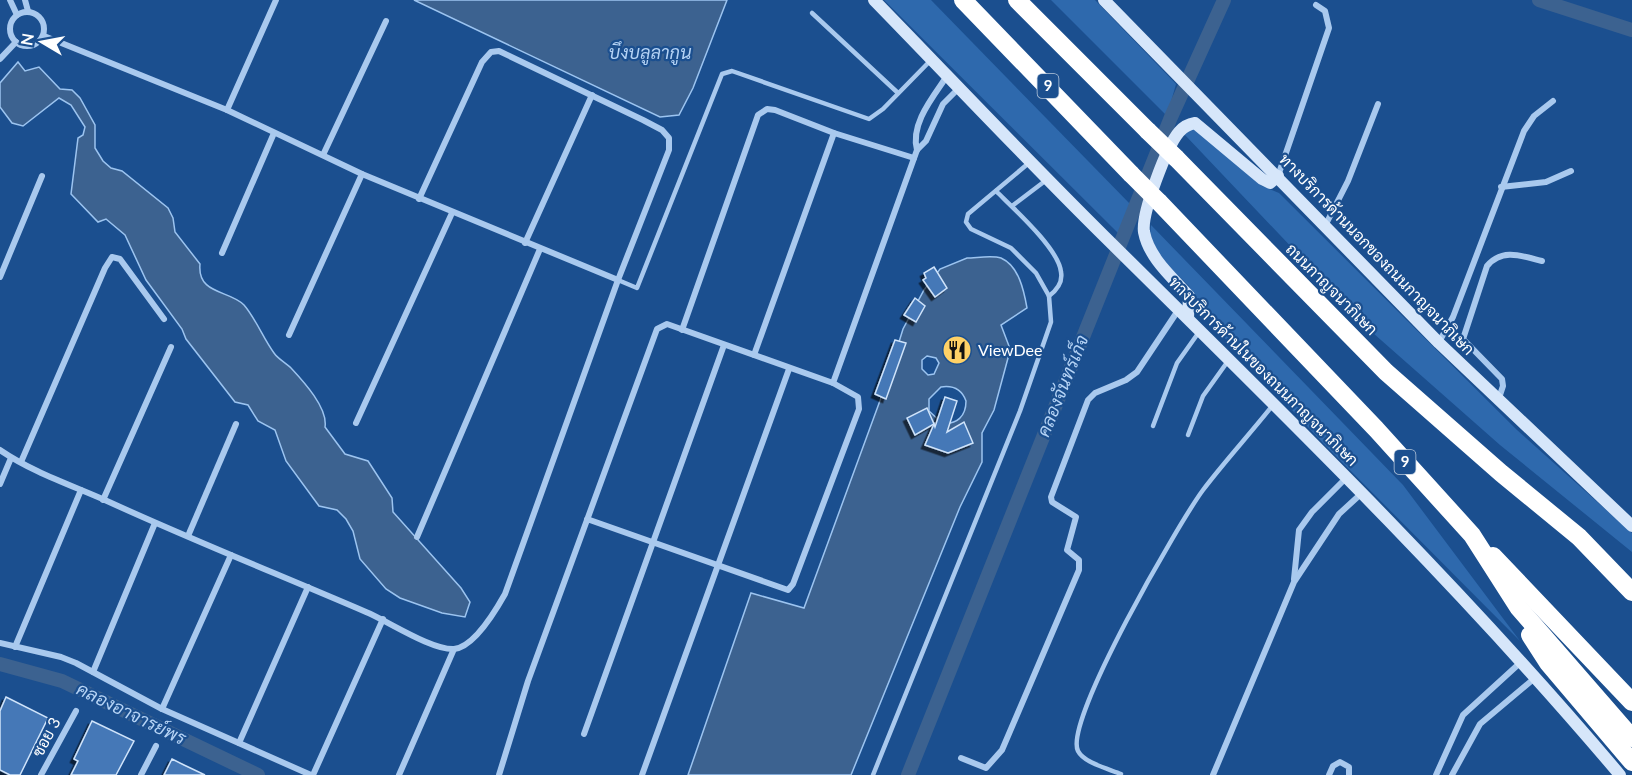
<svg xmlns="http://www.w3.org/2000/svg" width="1632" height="775" font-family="Lato,Sarabun,sans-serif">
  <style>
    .green { fill: #2e69ad }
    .water { fill: #3c6290; stroke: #9cc4f0; stroke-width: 1.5; fill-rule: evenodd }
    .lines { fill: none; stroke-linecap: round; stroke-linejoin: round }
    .canal { stroke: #3c6290; stroke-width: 14 }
    .building { fill: #4478b7; stroke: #cfe3fa; stroke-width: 1.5; filter: url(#shadow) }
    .lane { stroke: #a9c9ee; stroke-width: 4.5 }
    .street { stroke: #a9c9ee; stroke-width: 6 }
    .secondary { stroke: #d6e6fa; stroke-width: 12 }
    .highway { stroke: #fff; stroke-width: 18 }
    .highway-bridge { stroke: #fff; stroke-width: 18 }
    .labels { text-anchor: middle; stroke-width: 4.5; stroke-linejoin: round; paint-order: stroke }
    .shield { fill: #1b4f8f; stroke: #bbcadd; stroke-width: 1.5 }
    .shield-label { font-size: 15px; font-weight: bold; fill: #fff }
    .street-label { font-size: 16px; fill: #fff; stroke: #1b4f8f }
    .poi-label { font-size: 16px; fill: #fff; stroke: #1b4f8f; text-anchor: start }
    .water-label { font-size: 18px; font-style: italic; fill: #b5d3f5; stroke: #1b4f8f }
  </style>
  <defs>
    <filter id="shadow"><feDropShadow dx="-3.5" dy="3.5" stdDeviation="0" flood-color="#0009"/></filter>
  </defs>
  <rect width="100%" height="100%" fill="#1b4f8f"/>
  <g class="green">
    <polygon points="884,0 931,0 1131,205 1119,234"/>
    <polygon points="1051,0 1095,0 1176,84 1167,116"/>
    <polygon points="1196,128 1262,186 1279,193 1517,430 1632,533 1632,552 1500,445 1373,333 1185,135 1189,129"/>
    <polygon points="1151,225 1403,485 1520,641 1323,443 1219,332 1189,286 1161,259 1150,235"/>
  </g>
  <g class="water">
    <polygon points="414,0 727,0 693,88 679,115 660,117"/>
    <path d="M 18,62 L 25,71 L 39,67 L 60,89 L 72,90 L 80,98 L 95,125 L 95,148 L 103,161 L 111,168 L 122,171 L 168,208 L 173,218 L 175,232 L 200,264 C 197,295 230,290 244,305 C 256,319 263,338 274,353 C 278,359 286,363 291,368 C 304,382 328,408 325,427 L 345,454 L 368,461 L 392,498 L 393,512 L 461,588 L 470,602 L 465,617 L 442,613 L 400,598 L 386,589 L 360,559 L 353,531 L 346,519 L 337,510 L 319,506 L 286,461 L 275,430 L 258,421 L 248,405 L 235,402 L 186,339 L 182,329 L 146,280 L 125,235 L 106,219 L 98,222 L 71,194 L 78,138 L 83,135 L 85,127 L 71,105 L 59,98 L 23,126 L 12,123 L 0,107 L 0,83 Z"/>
    <path d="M 967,258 C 976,258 992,255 1001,258 C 1019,266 1024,291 1027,308 L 1001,325 L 1009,346 L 1008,358 L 994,410 L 982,433 L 982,462 L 960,507 L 851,775 L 688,775 L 751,593 L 804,608 L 885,387 L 903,329 L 924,290 L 940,269 ZM 927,356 L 936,358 L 939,363 L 934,374 L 928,375 L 922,369 L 922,360 ZM 941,387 C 954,385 962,390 966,401 C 966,416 957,425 942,423 L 929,411 L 929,399 Z"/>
  </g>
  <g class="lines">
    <g class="canal">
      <polyline points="1539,0 1632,30"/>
      <polyline points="0,664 62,681 258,775"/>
      <polyline points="908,775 1171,117 1224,0"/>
    </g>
  </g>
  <g class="building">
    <polygon points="934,267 947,288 935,297 923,280 926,278 924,273"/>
    <polygon points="915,298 925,306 916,322 904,315"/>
    <polygon points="895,340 906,343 886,399 875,394"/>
    <polygon points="945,397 957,401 947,432 964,422 973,443 948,453 925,445 934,424 935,427"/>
    <polygon points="927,408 934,424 915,435 907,418"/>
    <polygon points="6,697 48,718 20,775 10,775 0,770 0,711"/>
    <polygon points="92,721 134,741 116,775 71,775 78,761 74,759"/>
    <polygon points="172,759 184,765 205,775 164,775"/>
  </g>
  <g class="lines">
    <g class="lane">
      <polyline points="812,13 898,93"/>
      <path d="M 996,191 C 1013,208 1059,249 1061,272 C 1063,283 1057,290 1049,296"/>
      <polyline points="1012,206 1045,181"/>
      <polyline points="618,280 637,288 722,74 732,71 869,119 883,109 930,61"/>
      <polyline points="1153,426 1177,363 1199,332"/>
      <polyline points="1188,435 1203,396 1228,361"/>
      <path d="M 1121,774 C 1109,769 1084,763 1078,751 C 1063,722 1180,521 1203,490 C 1225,461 1250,434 1273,405"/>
      <polyline points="873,775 1020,411 1051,322 1049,296 1036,273 1011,248 971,229 966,222 968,214 1030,162"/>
    </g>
    <g class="street">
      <polyline points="10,0 17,15"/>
      <polyline points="25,0 28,11"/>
      <circle cx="27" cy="29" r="17"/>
      <polyline points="0,59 16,42"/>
      <polyline points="227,110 276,0"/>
      <path d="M 917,150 C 910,124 933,97 947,76"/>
      <polyline points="323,155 386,21"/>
      <polyline points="1278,176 1329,28 1325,11 1316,5"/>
      <polyline points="1501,187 1546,182 1571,171"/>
      <polyline points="419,199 482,62 491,52 499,51 643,120 662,130 669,138 669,150 618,280"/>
      <polyline points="1326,224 1348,181 1378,104"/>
      <polyline points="525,243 592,95"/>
      <polyline points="222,253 274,133"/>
      <polyline points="0,277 42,176"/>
      <polyline points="682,330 758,115 767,109 775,110 834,133 914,158"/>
      <polyline points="289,335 362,174"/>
      <polyline points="1439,342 1453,317 1524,131 1534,116 1553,101"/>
      <polyline points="754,355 834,133"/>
      <polyline points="833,383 917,150 926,141 943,104 959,88"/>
      <path d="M 1498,401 L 1503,386 L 1502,379 L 1463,339 L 1487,266 C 1502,248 1522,256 1542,261"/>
      <polyline points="356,423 452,213"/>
      <path d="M 0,450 C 32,472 71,485 107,501 C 192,540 280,575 366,612 C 388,621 431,650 454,649 C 474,647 496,610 505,594 L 618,280 L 362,174 L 227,110 L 44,36"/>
      <polyline points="21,462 105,268 112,257 120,259 164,319"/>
      <polyline points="0,484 11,458"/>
      <polyline points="103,500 171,347"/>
      <polyline points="188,536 236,424"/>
      <polyline points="417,537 540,249"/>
      <polyline points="1294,579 1299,530 1312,512 1347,477"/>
      <polyline points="0,643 61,657 76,663 162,709 311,775"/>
      <polyline points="15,647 81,490"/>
      <polyline points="93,672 155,523"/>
      <polyline points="162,709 231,555"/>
      <polyline points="584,734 724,345"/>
      <polyline points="239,743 308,587"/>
      <polyline points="961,758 986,768 1002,750 1079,570 1079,560 1067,550 1076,517 1052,502 1051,497 1088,400 1095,393 1126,380 1137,372 1179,309"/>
      <polyline points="41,775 76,711"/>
      <polyline points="141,775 156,746"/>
      <polyline points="313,775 383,619"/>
      <polyline points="399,775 454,649"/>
      <polyline points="499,775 528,681 657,329 667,324 833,383 858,397 859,409 793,584 788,590 587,519"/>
      <polyline points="642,775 789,369"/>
      <polyline points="1213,775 1294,582 1339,514 1363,492"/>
      <polyline points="1329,775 1333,766 1340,762 1349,767 1349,775"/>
      <polyline points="1436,775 1463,715 1521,662"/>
      <polyline points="1452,775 1480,724 1536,677"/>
    </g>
    <g class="secondary">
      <path d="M 874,0 C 951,79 1026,159 1104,236 C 1281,411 1459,584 1620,775"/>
      <polyline points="1104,0 1439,343 1632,526"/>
      <path d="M 1188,318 L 1189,296 C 1172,277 1149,258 1144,232 C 1141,214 1167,146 1179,132 C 1184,126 1189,124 1195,123 L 1262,179 L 1270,183 L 1278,176"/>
    </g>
    <g class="highway">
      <polyline points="963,0 1131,174"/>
      <polyline points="1017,0 1148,131"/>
      <polyline points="1176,158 1386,372 1501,473 1579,537 1632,592"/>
      <polyline points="1159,202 1376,429 1472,535 1518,607 1632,738"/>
      <polyline points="1493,556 1632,702"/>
      <polyline points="1530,635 1548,663 1632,762"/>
    </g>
    <g class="highway-bridge">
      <polyline points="1148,131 1176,158"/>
      <polyline points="1131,174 1159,202"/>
    </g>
  </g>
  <defs>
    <g id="restaurant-disc" transform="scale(1.5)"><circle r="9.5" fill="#ffd166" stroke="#1b4f8f"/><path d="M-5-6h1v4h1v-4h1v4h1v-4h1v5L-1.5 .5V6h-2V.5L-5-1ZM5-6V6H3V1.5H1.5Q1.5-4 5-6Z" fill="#111"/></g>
  </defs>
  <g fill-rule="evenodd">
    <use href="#restaurant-disc" x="957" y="350"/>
  </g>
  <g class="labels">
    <g class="shield">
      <rect x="1037.5" y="74" width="21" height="24" rx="4.5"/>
      <rect x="1394.5" y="450" width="21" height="24" rx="4.5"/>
    </g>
    <g class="shield-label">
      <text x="1048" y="91">9</text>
      <text x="1405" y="467">9</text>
    </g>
    <g class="street-label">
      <text transform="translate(1377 254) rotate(46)" y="6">ทางบริการด้านนอกของถนนกาญจนาภิเษก</text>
      <text transform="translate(1332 289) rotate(45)" y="6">ถนนกาญจนาภิเษก</text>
      <text transform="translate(1264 371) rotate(45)" y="6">ทางบริการด้านในของถนนกาญจนาภิเษก</text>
      <text transform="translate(46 737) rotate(-62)" y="6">ซอย 3</text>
    </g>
    <g class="poi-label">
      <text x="978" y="356">ViewDee</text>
    </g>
    <g class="water-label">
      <text x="650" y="59">บึงบลูลากูน</text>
      <text transform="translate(1063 386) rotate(-68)" y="6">คลองจันทร์เก็จ</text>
      <text transform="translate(131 714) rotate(26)" y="6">คลองอาจารย์พร</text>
    </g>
  </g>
  <g transform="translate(42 42) rotate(280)" stroke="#1b4f8f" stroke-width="4.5" paint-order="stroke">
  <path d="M0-4.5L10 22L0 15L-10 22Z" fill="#ffffff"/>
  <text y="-9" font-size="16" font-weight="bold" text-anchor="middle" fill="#ffffff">N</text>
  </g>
</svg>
